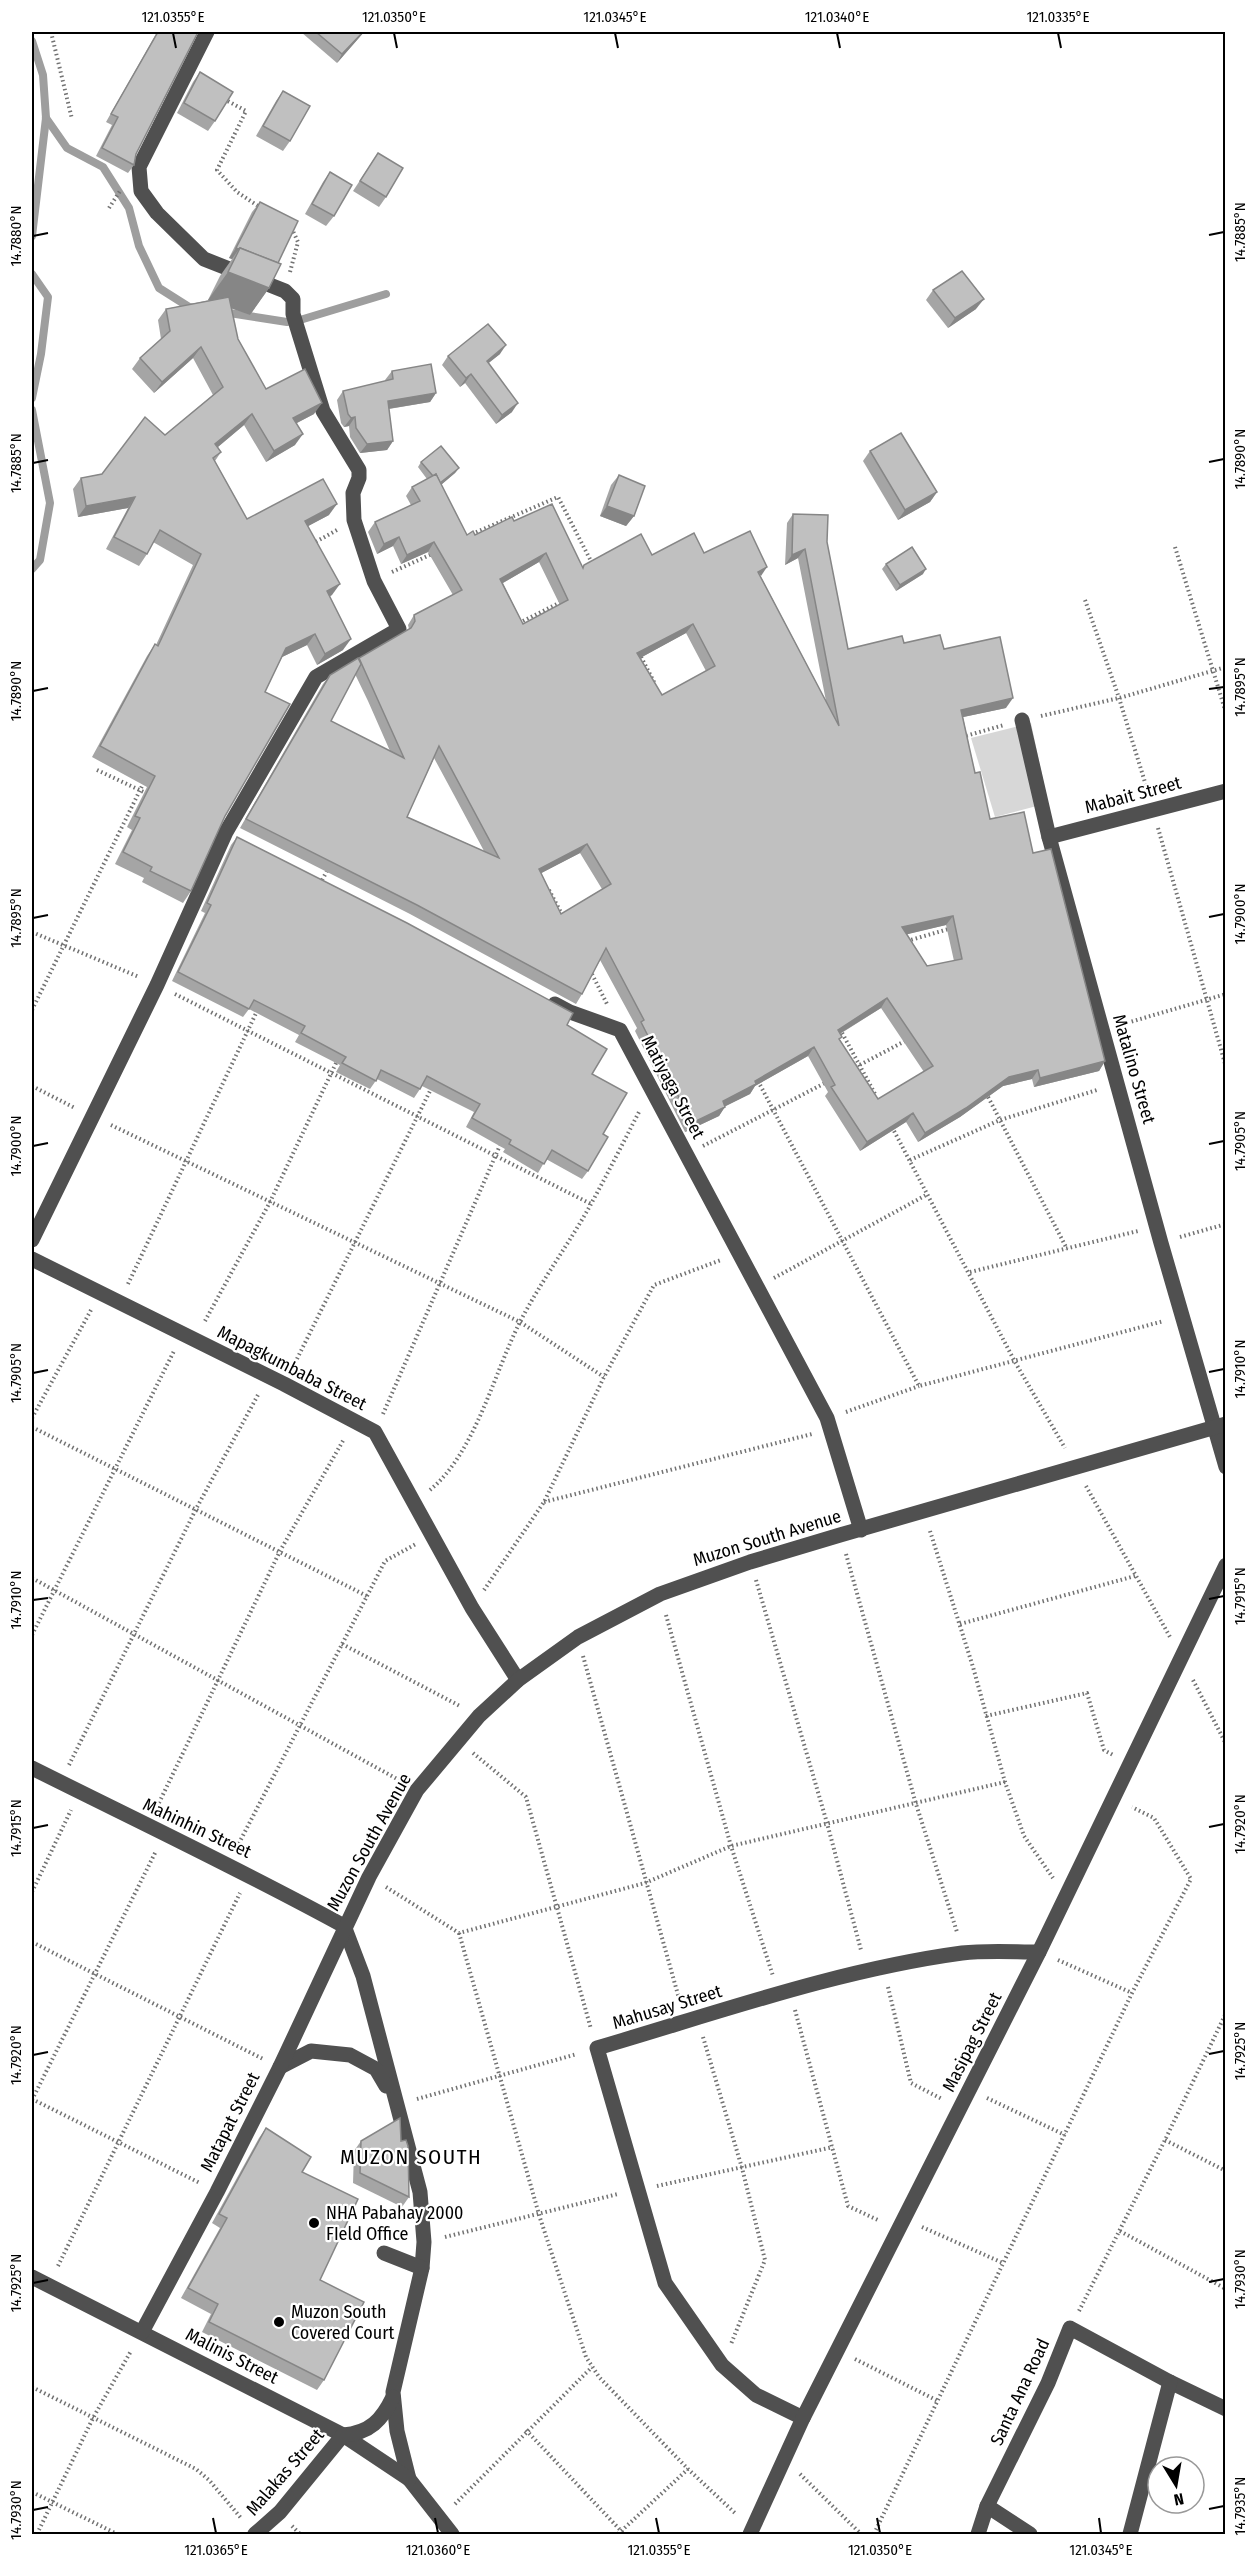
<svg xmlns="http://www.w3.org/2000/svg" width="1257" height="2566" font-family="'Fira Sans Condensed',sans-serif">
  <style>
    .green { fill: #d7d7d7 }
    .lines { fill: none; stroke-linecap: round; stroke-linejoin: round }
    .stream { stroke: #9e9e9e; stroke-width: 8 }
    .path { stroke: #727272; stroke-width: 4; stroke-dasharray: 1.5 3; stroke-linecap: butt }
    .minor { stroke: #505050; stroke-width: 15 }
    .wall { fill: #a5a5a5; fill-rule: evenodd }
    .shaded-wall { fill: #868686 }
    .building { fill: #c0c0c0; stroke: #868686; stroke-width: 1.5; fill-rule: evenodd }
    .ticks { fill: none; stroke: #000; stroke-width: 2 }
    .poi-dot { fill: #000; stroke: #fff; stroke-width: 2 }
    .labels { text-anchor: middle; stroke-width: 4.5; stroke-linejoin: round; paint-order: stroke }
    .street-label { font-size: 18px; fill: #000; stroke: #fff }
    .poi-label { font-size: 18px; fill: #000; stroke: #fff; text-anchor: start }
    .quarter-label { font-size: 21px; letter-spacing: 1.5px; fill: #000; stroke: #fff }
    .neatline { fill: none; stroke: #000; stroke-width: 2 }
    .ticks-label { font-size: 15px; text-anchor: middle; fill: #000 }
  </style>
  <rect width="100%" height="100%" fill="#fff"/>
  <polygon class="green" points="1031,723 1048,803 995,817 971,738"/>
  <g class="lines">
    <g class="stream">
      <polyline points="32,41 43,75 46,118 32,236"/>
      <polyline points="46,118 67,148 103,167 129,208 139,246 159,288 189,307 195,308"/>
      <polyline points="32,274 48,297 41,354 32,398"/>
      <polyline points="223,312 287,322"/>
      <polyline points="300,320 386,294"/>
      <polyline points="32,410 50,503 40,560 32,569"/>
    </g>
    <g class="path">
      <polyline points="51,32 72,119"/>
      <polyline points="224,99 246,111 217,170 237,192 261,208"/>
      <polyline points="109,208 120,191"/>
      <polyline points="290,272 298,242 292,229"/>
      <polyline points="472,534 558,497 593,565"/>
      <polyline points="312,544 337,530"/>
      <polyline points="1175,547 1226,713"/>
      <polyline points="392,572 432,554"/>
      <polyline points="1085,600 1119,698 1148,792"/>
      <polyline points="519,623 563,601"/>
      <polyline points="639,653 655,684"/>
      <polyline points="1041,716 1119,698 1226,667"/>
      <polyline points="962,737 1004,725"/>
      <polyline points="97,770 148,794"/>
      <polyline points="1158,828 1226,1067"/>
      <polyline points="320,884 328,869"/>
      <polyline points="549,890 564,918"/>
      <polyline points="32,932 139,977"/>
      <polyline points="907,941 952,928"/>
      <polyline points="590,970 607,1004"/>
      <polyline points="175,994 591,1204"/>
      <polyline points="32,1010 144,782"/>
      <polyline points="1123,1024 1226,994"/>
      <polyline points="840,1029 875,1094"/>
      <polyline points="852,1069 907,1040"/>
      <polyline points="758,1081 919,1386 1164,1321"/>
      <polyline points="32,1086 75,1108"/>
      <polyline points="986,1093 1067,1249"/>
      <polyline points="111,1125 520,1322 604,1377"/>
      <polyline points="892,1127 1015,1362 1065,1448"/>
      <polyline points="703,1146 827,1082"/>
      <polyline points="910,1160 1000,1120 1097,1090"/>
      <polyline points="1180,1237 1226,1224"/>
      <polyline points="970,1272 1138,1231"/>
      <polyline points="774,1278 928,1194"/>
      <polyline points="128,1284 258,1009"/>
      <polyline points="205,1321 270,1202 337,1061"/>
      <polyline points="293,1367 432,1087"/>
      <polyline points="846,1412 919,1386"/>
      <polyline points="383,1414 501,1143"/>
      <polyline points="32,1418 91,1310"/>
      <polyline points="32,1427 367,1596 237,1847"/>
      <polyline points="1086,1486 1170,1637"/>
      <path d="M 430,1490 C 475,1453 494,1373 520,1322 C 541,1281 569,1244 591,1204 C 608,1173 624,1141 640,1110"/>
      <polyline points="544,1502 812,1434"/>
      <polyline points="930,1531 973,1667 1005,1782 1024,1836 1053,1878"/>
      <polyline points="846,1554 916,1804 957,1932"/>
      <polyline points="32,1578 399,1780"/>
      <polyline points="756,1580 827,1823 861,1950"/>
      <polyline points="484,1590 544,1502 604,1377 654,1285 721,1260"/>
      <polyline points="367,1596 385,1561 416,1544"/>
      <polyline points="666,1615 731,1846 773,1976"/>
      <polyline points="960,1624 1135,1576"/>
      <polyline points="32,1635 174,1351"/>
      <polyline points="342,1644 460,1706"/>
      <polyline points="583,1656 680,2002"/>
      <polyline points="1193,1680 1226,1744"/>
      <polyline points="986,1716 1087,1693 1104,1750 1113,1755"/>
      <polyline points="473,1753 526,1797 591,2029"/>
      <polyline points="69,1765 196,1509 259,1393"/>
      <polyline points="157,1807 280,1551 344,1439"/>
      <polyline points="386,1887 459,1933 645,1883 731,1846 1005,1782"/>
      <polyline points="32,1892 71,1810"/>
      <polyline points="459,1933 540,2218 586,2357 599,2377 688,2469 736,2514"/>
      <polyline points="32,1942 263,2059"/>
      <polyline points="1058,1960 1132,1993"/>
      <polyline points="888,1987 911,2083 942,2099"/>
      <polyline points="795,2010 848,2206 880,2221"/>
      <polyline points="703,2037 742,2168 765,2260 731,2344"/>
      <polyline points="987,2098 1065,2135"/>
      <polyline points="32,2099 200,2183"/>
      <polyline points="417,2099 577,2054"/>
      <polyline points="32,2100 156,1851"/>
      <polyline points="1165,2140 1226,2171"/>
      <polyline points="657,2186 833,2147"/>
      <polyline points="922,2227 1003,2263"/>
      <polyline points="1120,2231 1226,2289"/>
      <polyline points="445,2237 618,2194"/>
      <polyline points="58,2266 240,1893"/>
      <polyline points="1079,2311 1165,2140 1226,2013"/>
      <polyline points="855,2359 938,2401"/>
      <polyline points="32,2387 196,2469 209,2480 241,2518"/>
      <polyline points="526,2430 624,2534"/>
      <polyline points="800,2474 861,2534"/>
      <polyline points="32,2492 117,2534"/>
      <polyline points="455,2504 592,2367"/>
      <polyline points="292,2526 300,2534"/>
      <polyline points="37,2534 93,2418 131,2351"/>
      <polyline points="618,2534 688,2469"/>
      <polyline points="874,2534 1132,1993 1191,1879 1154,1818 1132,1807"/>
    </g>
    <g class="minor">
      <polyline points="1022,720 1049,837 1161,1243 1226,1467"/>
      <polyline points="1049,837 1226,791"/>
      <polyline points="555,1004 570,1012 620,1030 827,1418 861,1530"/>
      <polyline points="32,1240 157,985 226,832 316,677 399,629 374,581 354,520 353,493 359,478 359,470 323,411 293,314 293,299 285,291 204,259 157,213 141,191 139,167 207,32"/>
      <polyline points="32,1259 284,1384 375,1432 472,1608 518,1680"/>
      <path d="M 32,1768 C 136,1820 242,1870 344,1926"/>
      <polyline points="344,1926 363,1976 420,2192 424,2242 422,2268 393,2392 397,2431 409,2479 452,2534"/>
      <polyline points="280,2067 311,2051 350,2055 376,2069 386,2086"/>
      <polyline points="384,2253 422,2268"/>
      <polyline points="32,2277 343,2435 409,2479"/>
      <polyline points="142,2332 217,2192 280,2067 369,1877 417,1790 479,1716 518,1680 578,1637 660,1594 750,1562 840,1535 1226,1424"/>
      <path d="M 803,2418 L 756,2395 L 722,2365 L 665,2283 L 597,2048 C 717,2013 837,1970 962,1953 C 987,1950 1014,1952 1039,1952"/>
      <polyline points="987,2506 1030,2534"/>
      <path d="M 255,2534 L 280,2512 L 343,2435 C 370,2433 382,2420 393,2397"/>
      <polyline points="750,2534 803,2418 1039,1952 1226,1565"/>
      <polyline points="978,2534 987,2506 1048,2383 1070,2328 1170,2382 1226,2409"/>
      <polyline points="1130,2534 1170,2382"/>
    </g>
  </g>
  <g class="wall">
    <polygon points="157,32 198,32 136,154 134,165 128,173 96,156 112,125 106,122"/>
    <polygon points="301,32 364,32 337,63"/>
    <polygon points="200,72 215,121 208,131 177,113 193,82"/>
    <polygon points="283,91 290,141 283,151 256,136 276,101"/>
    <polygon points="378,153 386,197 379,207 353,191"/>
    <polygon points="330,172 334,216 326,226 305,214 323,182"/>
    <polygon points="260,202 278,263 269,288 250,315 231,308 238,339 266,389 314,414 297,423 295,445 266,462 244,425 218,447 221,452 215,461 247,519 329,515 308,526 332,595 330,596 343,650 317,665 307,645 282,657 265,692 225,816 191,891 183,903 142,882 144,878 115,864 132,830 127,827 147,787 92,757 147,656 155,644 156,645 193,565 153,542 147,554 139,566 106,549 128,508 78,517 73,489 81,478 102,474 165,435 213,395 193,358 154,393 132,369 140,358 161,339 158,320 166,309 210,300 208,300 220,276 232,259 229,258 252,212"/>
    <polygon points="933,290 976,309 948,328 926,300"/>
    <polygon points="500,354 488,363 512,412 496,424 465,383 460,387 442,365 448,356"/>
    <polygon points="392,371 436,393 430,402 389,409 393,441 387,450 360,453 350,437 349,426 344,427 341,423 337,400 343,391 386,381 385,380"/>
    <polygon points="870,451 937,492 930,502 898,520 863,461"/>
    <path d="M 421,462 L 459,468 L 455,473 L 441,485 L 467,535 L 475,535 L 514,521 L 582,567 L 584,565 L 652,555 L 704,553 L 761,577 L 826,701 L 798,558 L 785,565 L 787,523 L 793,514 L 827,542 L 848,649 L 904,643 L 944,649 L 1006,708 L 963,717 L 975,773 L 990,819 L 1033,853 L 1105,1061 L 1099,1071 L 1034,1087 L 1032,1079 L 1003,1086 L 960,1117 L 918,1142 L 906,1122 L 860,1151 L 825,1096 L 828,1092 L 808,1056 L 755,1086 L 750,1094 L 725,1106 L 719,1116 L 685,1132 L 635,1031 L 637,1028 L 600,960 L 582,994 L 576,1004 L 410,914 L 240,828 L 323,684 L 330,675 L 409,629 L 408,625 L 414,615 L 453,595 L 428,552 L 401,564 L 393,546 L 377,554 L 368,532 L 375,522 L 411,505 L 406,496 L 412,487 L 427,479 L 418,467 ZM 539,562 L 560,605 L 523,624 L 503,583 ZM 686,633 L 706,671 L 662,695 L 640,658 ZM 355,674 L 368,701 L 390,751 L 331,721 ZM 434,758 L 454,795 L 484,851 L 407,817 ZM 580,853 L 602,889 L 561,914 L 541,873 ZM 946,925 L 954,961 L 927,966 L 907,934 ZM 881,1008 L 924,1072 L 878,1099 L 840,1040 L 840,1034 Z"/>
    <polygon points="619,475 634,516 626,526 600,516 611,485"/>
    <polygon points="886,564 923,574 896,591 882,569"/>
    <polygon points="237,837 567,1025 592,1074 603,1134 588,1171 582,1179 546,1159 538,1173 503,1152 505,1149 466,1127 474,1112 422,1086 414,1098 377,1079 370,1089 336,1072 340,1065 295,1042 299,1035 249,1009 243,1017 172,981 205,913 201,911 231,845"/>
    <polygon points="266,2128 302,2172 320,2280 324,2380 317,2390 202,2332 211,2314 181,2298 220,2228 212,2223 259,2138"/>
    <polygon points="361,2141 401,2141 409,2197 402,2207 353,2183 354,2151"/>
  </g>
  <g class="shaded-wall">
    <polygon points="363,32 364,32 337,63 342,54"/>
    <polygon points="236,248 239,249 232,259 229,258"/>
    <polygon points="228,272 269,288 250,315 208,300"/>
    <polygon points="984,299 976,309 948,328 955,318"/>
    <polygon points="506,345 500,354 480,370 487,361"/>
    <polygon points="201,347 193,358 154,393 162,382"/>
    <polygon points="471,374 465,383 460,387 466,378"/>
    <polygon points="436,393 430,402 381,410 388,401"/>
    <polygon points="322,403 314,414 285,429 293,418"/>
    <polygon points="518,403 512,412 496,424 502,415"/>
    <polygon points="252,414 244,425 207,456 215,444"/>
    <polygon points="355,417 349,426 344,427 351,418"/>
    <polygon points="303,434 295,445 266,462 274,451"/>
    <polygon points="393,441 387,450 360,453 367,444"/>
    <polygon points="459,468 455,473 436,489 440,484"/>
    <polygon points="937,492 930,502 898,520 905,510"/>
    <polygon points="135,497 128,508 78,517 86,506"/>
    <polygon points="337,504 329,515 297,532 305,521"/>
    <polygon points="607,506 634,516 626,526 600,516"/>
    <polygon points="399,537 393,546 377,554 384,544"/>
    <polygon points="434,542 428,552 401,564 407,555"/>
    <polygon points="805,549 798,558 785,565 792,555"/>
    <polygon points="546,553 539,562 494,588 500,579"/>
    <polygon points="767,567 761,576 758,572"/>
    <polygon points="926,569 923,574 896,591 900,585"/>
    <polygon points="340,584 332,595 319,602 327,591"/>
    <polygon points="693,624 686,633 631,663 637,653"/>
    <polygon points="315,634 307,645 278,659 286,648"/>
    <polygon points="351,639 343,650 317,665 325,654"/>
    <polygon points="1013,698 1006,708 954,719 961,710"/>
    <polygon points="587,844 580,853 532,878 539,869"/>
    <polygon points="953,916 946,925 896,937 902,927"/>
    <polygon points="887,998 881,1008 831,1039 838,1030"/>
    <polygon points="814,1047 808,1056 755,1086 750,1094 716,1111 723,1101 755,1081"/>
    <polygon points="1105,1061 1099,1071 1034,1087 1040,1078"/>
    <polygon points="1038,1070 1032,1079 1003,1086 960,1117 918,1142 925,1133 1009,1077"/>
    <polygon points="725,1107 719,1116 685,1132 692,1123"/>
    <polygon points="913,1113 906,1122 860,1151 867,1142"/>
  </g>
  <g class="building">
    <polygon points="158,32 198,32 136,154 134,165 102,148 118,117 111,114"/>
    <polygon points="316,32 363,32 342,54"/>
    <polygon points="200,72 233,92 215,121 184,103"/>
    <polygon points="283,91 310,106 290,141 263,126"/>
    <polygon points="378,153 403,168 386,197 360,181"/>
    <polygon points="330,172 352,185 334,216 312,204"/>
    <polygon points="260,202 298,221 278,263 240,248 239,249 236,248"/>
    <polygon points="240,248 281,264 269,288 228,272"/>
    <polygon points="962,271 984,299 955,318 933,290"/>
    <polygon points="229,297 238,339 266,389 305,369 322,403 293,418 303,434 274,451 252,414 215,444 221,452 213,458 247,519 323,479 337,504 305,521 340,584 327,591 351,639 325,654 315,634 286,648 265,692 290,704 225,816 191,891 150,871 152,867 123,852 140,818 135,816 155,776 100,746 155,644 158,646 201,554 160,530 147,554 114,537 135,497 86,506 81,478 102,474 145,417 165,435 223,387 201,347 162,382 140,358 170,331 166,309"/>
    <polygon points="488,324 506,345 487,361 518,403 502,415 471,374 466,378 448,356"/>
    <polygon points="431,364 436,393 388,401 393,441 367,444 356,428 355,417 351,418 348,414 343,391 393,379 392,371"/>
    <polygon points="901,433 937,492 905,510 870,451"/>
    <polygon points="441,446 459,468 440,483 436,474 433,476 421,462"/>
    <path d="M 436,474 L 467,535 L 473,531 L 475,535 L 512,517 L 514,521 L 552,504 L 583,568 L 584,565 L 641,534 L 652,555 L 694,533 L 704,553 L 750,531 L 767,567 L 758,572 L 839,726 L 805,549 L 792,555 L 793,514 L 828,515 L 827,542 L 848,649 L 902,636 L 904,643 L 940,635 L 944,649 L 1000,637 L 1013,698 L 961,710 L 975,773 L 980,772 L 990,819 L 1024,812 L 1033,853 L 1051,849 L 1105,1061 L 1040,1078 L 1038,1070 L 1009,1077 L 966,1108 L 925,1133 L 913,1113 L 867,1142 L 831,1087 L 835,1085 L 814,1047 L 755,1081 L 756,1084 L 723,1101 L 725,1107 L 692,1123 L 641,1022 L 644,1020 L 606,948 L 582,994 L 417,905 L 246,819 L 330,675 L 358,658 L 361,664 L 331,721 L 404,758 L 359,658 L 411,628 L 415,621 L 414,615 L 462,590 L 434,542 L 407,555 L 399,537 L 384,544 L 375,522 L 420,501 L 412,487 ZM 546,553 L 568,600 L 523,624 L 500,579 ZM 693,624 L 715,666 L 662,695 L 637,653 ZM 439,746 L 499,858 L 407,817 ZM 587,844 L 611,884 L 561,914 L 539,869 ZM 953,916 L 962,959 L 927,966 L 902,927 ZM 887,998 L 933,1066 L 878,1099 L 839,1039 L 842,1037 L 838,1030 Z"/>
    <polygon points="619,475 645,486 634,516 607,506"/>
    <polygon points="912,547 926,569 900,585 886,564"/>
    <polygon points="237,837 407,923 573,1013 567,1025 607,1049 592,1074 627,1093 603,1134 608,1137 588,1171 552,1150 544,1164 509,1144 511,1140 472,1118 480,1104 427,1076 420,1089 381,1070 376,1081 342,1063 346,1057 301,1033 305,1026 254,1000 249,1009 178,972 211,905 207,903"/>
    <polygon points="400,2118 401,2141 406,2140 408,2146 409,2197 360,2173 361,2141"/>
    <polygon points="266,2128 311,2157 302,2172 358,2199 320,2280 364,2302 324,2380 209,2322 218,2304 188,2288 227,2218 219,2214"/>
  </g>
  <path class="ticks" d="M 173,33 L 176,48M 394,33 L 397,48M 615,33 L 618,48M 837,33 L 840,48M 1058,33 L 1061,48M 1209,235 L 1224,232M 33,236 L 48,233M 1209,462 L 1224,459M 33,463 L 48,460M 1209,689 L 1224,687M 33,691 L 48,688M 1209,917 L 1224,914M 33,918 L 48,915M 1209,1144 L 1224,1141M 33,1146 L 48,1143M 1209,1372 L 1224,1369M 33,1373 L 48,1370M 1209,1599 L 1224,1596M 33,1600 L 48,1598M 1209,1827 L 1224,1824M 33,1828 L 48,1825M 1209,2054 L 1224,2051M 33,2055 L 48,2052M 1209,2282 L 1224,2279M 33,2283 L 48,2280M 1209,2509 L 1224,2506M 33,2510 L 48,2507M 213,2518 L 216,2533M 435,2518 L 438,2533M 656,2518 L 659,2533M 877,2518 L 880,2533M 1099,2518 L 1101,2533"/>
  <g class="poi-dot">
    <circle cx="314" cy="2223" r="6"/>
    <circle cx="279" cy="2322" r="6"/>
  </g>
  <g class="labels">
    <g class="street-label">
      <text transform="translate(1133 795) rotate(-15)" y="6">Mabait Street</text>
      <text transform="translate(1134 1069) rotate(74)" y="6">Matalino Street</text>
      <text transform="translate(673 1087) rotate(62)" y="6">Matiyaga Street</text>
      <text transform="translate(292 1368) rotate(27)" y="6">Mapagkumbaba Street</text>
      <text transform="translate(767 1538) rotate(-17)" y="6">Muzon South Avenue</text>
      <text transform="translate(197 1828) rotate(25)" y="6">Mahinhin Street</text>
      <text transform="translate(369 1842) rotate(-61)" y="6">Muzon South Avenue</text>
      <text transform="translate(667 2007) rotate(-17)" y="6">Mahusay Street</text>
      <text transform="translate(972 2042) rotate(-63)" y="6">Masipag Street</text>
      <text transform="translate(230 2122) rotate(-63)" y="6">Matapat Street</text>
      <text transform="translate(232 2356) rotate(27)" y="6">Malinis Street</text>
      <text transform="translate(1020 2392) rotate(-65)" y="6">Santa Ana Road</text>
      <text transform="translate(285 2472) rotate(-49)" y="6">Malakas Street</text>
    </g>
    <g class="poi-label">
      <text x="326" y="2219">NHA Pabahay 2000<tspan x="326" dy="21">FIeld Office</tspan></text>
      <text x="291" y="2318">Muzon South<tspan x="291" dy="21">Covered Court</tspan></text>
    </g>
    <g class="quarter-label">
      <text x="411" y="2164">MUZON SOUTH</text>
    </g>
  </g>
  <rect width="1257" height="2566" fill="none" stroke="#ffffff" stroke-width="66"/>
  <g transform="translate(1176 2485) rotate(169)"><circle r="28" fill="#ffffff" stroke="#999999" stroke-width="1.5"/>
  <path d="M0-4.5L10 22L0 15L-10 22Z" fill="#000000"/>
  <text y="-9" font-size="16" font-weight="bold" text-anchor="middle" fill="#000000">N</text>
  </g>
  <rect x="33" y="33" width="1191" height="2500" class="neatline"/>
  <g class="ticks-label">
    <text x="173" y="22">121.0355°E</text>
    <text x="394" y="22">121.0350°E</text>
    <text x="615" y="22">121.0345°E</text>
    <text x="837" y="22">121.0340°E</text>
    <text x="1058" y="22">121.0335°E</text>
    <text transform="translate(1240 232) rotate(-90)" y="5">14.7885°N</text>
    <text transform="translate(16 236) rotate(-90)" y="5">14.7880°N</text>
    <text transform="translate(1240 459) rotate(-90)" y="5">14.7890°N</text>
    <text transform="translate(16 463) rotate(-90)" y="5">14.7885°N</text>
    <text transform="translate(1240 687) rotate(-90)" y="5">14.7895°N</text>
    <text transform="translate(16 691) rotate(-90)" y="5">14.7890°N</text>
    <text transform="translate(1240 914) rotate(-90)" y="5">14.7900°N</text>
    <text transform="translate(16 918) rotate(-90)" y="5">14.7895°N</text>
    <text transform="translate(1240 1141) rotate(-90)" y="5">14.7905°N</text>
    <text transform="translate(16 1146) rotate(-90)" y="5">14.7900°N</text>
    <text transform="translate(1240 1369) rotate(-90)" y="5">14.7910°N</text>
    <text transform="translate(16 1373) rotate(-90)" y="5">14.7905°N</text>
    <text transform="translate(1240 1596) rotate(-90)" y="5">14.7915°N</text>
    <text transform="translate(16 1600) rotate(-90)" y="5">14.7910°N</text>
    <text transform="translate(1240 1824) rotate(-90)" y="5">14.7920°N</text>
    <text transform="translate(16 1828) rotate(-90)" y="5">14.7915°N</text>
    <text transform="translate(1240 2051) rotate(-90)" y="5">14.7925°N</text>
    <text transform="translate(16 2055) rotate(-90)" y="5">14.7920°N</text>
    <text transform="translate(1240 2279) rotate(-90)" y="5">14.7930°N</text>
    <text transform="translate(16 2283) rotate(-90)" y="5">14.7925°N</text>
    <text transform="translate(1240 2506) rotate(-90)" y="5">14.7935°N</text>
    <text transform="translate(16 2510) rotate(-90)" y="5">14.7930°N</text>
    <text x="216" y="2555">121.0365°E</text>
    <text x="438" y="2555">121.0360°E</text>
    <text x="659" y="2555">121.0355°E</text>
    <text x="880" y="2555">121.0350°E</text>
    <text x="1101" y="2555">121.0345°E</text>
  </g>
</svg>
